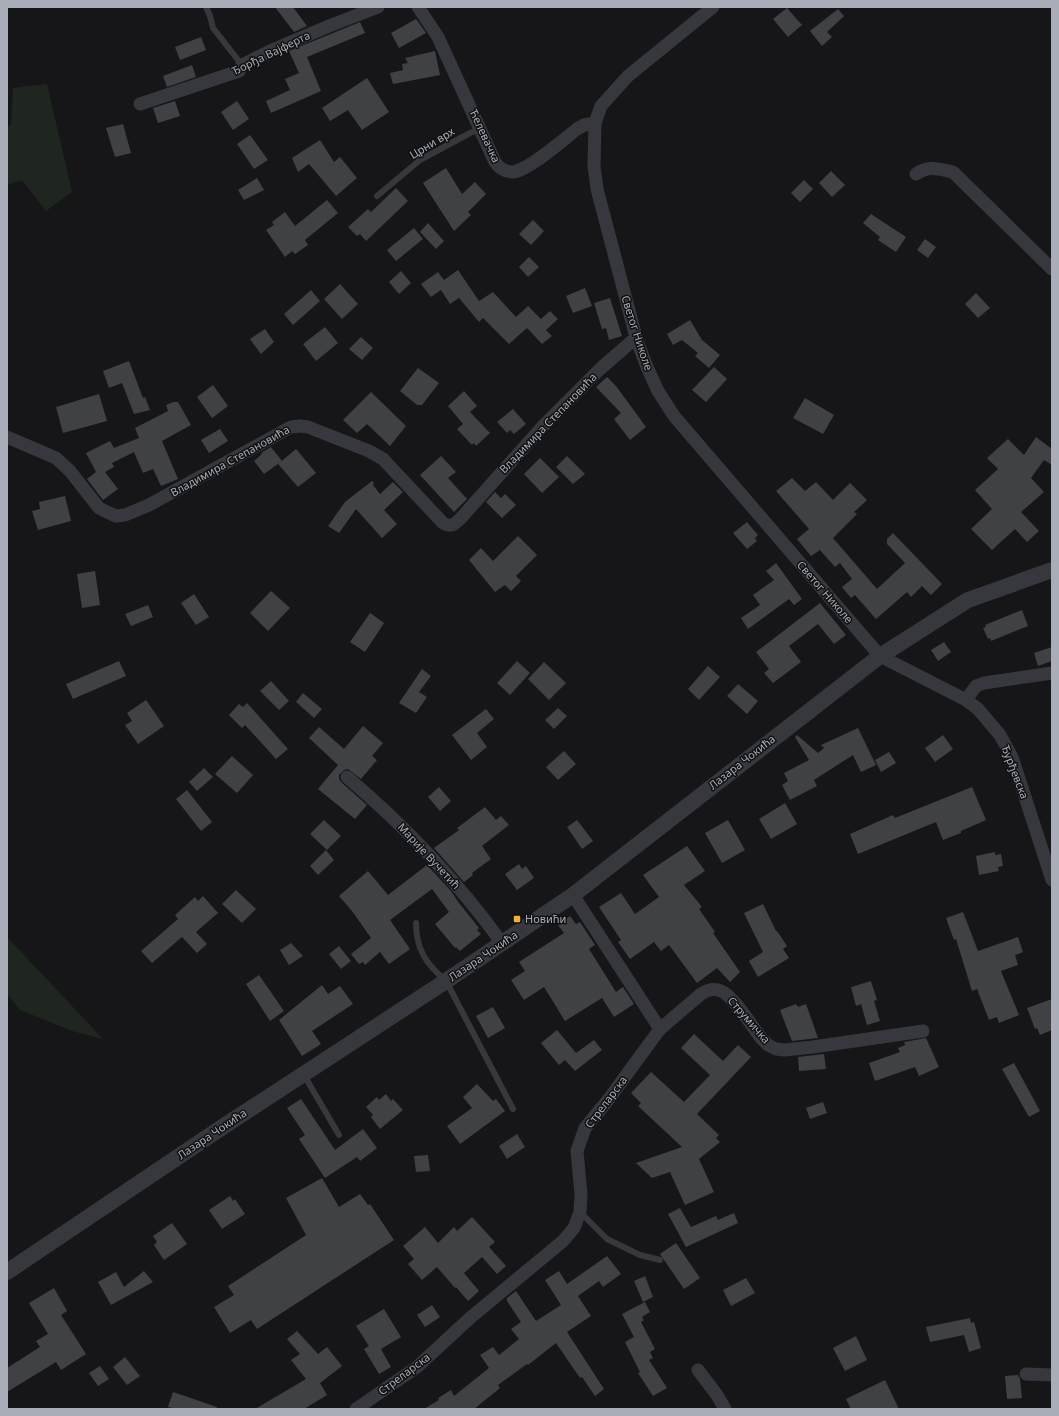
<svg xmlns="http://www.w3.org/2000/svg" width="1059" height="1416" font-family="'Noto Sans',sans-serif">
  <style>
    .green { fill: #1e261f }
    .building { fill: #404145 }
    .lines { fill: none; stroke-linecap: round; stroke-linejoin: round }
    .service { stroke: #37383d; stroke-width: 6 }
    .minor { stroke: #37383d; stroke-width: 13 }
    .tertiary { stroke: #37383d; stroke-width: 16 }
    .poi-dot { fill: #f2b134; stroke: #111113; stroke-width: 1.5 }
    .labels { text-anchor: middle; stroke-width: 3; stroke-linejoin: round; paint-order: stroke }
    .street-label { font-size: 11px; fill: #a8adb8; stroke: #111113 }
    .poi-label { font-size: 11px; fill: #a8adb8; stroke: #111113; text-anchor: start }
  </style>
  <rect width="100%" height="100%" fill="#161618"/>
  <g class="green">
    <polygon points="47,84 72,192 46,211 22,180 7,185 7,127 11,125 13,88"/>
    <polygon points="7,937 103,1039 72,1031 20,1010 7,994"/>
  </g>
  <g class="building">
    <polygon points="275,7 293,7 307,26 294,32"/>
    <polygon points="787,8 802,25 788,37 773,19"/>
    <polygon points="838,9 844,16 827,32 832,37 822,46 810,31"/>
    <polygon points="416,19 426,33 399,48 391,33"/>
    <polygon points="360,22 365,33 307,57 321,91 271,113 266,101 290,90 285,79 299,73 289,51"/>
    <polygon points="201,37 206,50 180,60 175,47"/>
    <polygon points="435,51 440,75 393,84 390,73 403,70 402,64 408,63 405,58"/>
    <polygon points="192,65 196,77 167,87 163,76"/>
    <polygon points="367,78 389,112 362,130 348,110 330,121 322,108"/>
    <polygon points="175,101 180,116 158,123 153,108"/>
    <polygon points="237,101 249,119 233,130 221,112"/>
    <polygon points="123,124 131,153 115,157 106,128"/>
    <polygon points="250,135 268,160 254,169 237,144"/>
    <polygon points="320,140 334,162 340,157 357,178 336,196 309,164 298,172 292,158"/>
    <polygon points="446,168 462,194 475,182 486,194 468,212 471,215 454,231 423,183"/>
    <polygon points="831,171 845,185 832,197 819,183"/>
    <polygon points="257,178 264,190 244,200 238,190"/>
    <polygon points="804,180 813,189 800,202 791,193"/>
    <polygon points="396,188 408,201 366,241 360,234 357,236 348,227 368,209 371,212"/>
    <polygon points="327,200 338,213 305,240 308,245 295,254 292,251 285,257 266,230 274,225 272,222 285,212 295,226"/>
    <polygon points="871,214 906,237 896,252 878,240 880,237 863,223"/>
    <polygon points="533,220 544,231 531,245 519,234"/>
    <polygon points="428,223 444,241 436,249 420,232"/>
    <polygon points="414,228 423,239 396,261 387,250"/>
    <polygon points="925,239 936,247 928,258 917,250"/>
    <polygon points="529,257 539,267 528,277 519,267"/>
    <polygon points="458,270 479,301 493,292 516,317 528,306 541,319 550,311 558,319 546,330 552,336 542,344 527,328 509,344 483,318 479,322 459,298 450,304 441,290 431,297 421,284 438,272 444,280"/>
    <polygon points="401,271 411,283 399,294 389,282"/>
    <polygon points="340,284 358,304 342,319 324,299"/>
    <polygon points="585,288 592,306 573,313 566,296"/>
    <polygon points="311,290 320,301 293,325 284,314"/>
    <polygon points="976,293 990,308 978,318 965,304"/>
    <polygon points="610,298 622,336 609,340 606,328 602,329 594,303"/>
    <polygon points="690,320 702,340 720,355 709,368 695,356 698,353 682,340 673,345 667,334"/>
    <polygon points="325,327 338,343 316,361 303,344"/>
    <polygon points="265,329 274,342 261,354 250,339"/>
    <polygon points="361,337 373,348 362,360 349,349"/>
    <polygon points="129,361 143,398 145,397 150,410 134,414 122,383 109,388 103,371"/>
    <polygon points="714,367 727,379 706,402 692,390"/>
    <polygon points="418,368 439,383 422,405 417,405 400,391"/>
    <polygon points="607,377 616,386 646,427 630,440 614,419 621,413 596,387"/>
    <polygon points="213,385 228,406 212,418 197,397"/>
    <polygon points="464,391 477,406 470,412 490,433 476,446 474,443 472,445 457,429 463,424 448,406"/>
    <polygon points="371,392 406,426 390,446 367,424 357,433 343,420"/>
    <polygon points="99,394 107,421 63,433 56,407"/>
    <polygon points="805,398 834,415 823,434 793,418"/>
    <polygon points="173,402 178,402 191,425 162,441 178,479 161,486 153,469 143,473 134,452 112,463 114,467 105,472 118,489 103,500 87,479 96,472 86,453 110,441 114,448 139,438 135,428 168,411 166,405"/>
    <polygon points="513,409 526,424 514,434 510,430 507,433 497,422"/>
    <polygon points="220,429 228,441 209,453 201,440"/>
    <polygon points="1036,437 1052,449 1052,465 1044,460 1031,478 1044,492 1021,512 1039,531 1027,542 1015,529 992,550 971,529 992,509 975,490 998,469 987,458 1008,439 1024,455"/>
    <polygon points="271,447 282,461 264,474 254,461 262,454 261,453"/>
    <polygon points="296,449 316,473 298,487 278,464"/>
    <polygon points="441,456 456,472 448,478 467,499 454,512 420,475"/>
    <polygon points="567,456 585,474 573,484 556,467"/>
    <polygon points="540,458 559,477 542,493 524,474"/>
    <polygon points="792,478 805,491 816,482 833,500 850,483 867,500 854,512 857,514 833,538 877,589 905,563 887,544 887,539 893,533 942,584 931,595 922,586 911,597 907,592 876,619 855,595 851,598 842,587 852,579 840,563 835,567 820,550 811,556 797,539 809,529 776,491"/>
    <polygon points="372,481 374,483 373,485 380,494 393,482 403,492 384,510 397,524 382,538 356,509 339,533 328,526 345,502"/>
    <polygon points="495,492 501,498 505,494 516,505 502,518 486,502"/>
    <polygon points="65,496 71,521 38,530 32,511 40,509 39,502"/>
    <polygon points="747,522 758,535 755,538 757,541 747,549 733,533"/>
    <polygon points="518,536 537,555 516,576 521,581 511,591 505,585 495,592 469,560 481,548 493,561"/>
    <polygon points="776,563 802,599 794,605 789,599 748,629 741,618 760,605 753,595 774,580 766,571"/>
    <polygon points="95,571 100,605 82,608 77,574"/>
    <polygon points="271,591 290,608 268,631 250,613"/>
    <polygon points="194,594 209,617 196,625 181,603"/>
    <polygon points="820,603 846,635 834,644 818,624 789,646 801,662 773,683 764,673 769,669 756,652"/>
    <polygon points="148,605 153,617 131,626 125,614"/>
    <polygon points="1022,610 1028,626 991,641 990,638 988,639 983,628 986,627 985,625"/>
    <polygon points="370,613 384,623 365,652 350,642"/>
    <polygon points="944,642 951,652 938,661 931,650"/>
    <polygon points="1052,647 1052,661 1038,666 1034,653"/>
    <polygon points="119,661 126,676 73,699 66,684"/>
    <polygon points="517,661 530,673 510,695 497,683"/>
    <polygon points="544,662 566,683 549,700 528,679"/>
    <polygon points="708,666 720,677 699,700 688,689"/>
    <polygon points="422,669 431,676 419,692 427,697 416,713 399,703"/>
    <polygon points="271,681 289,701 279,710 260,691"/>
    <polygon points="738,684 758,701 747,714 727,696"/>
    <polygon points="303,693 322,709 314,718 296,702"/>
    <polygon points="146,700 164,726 138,744 125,725 132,721 127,713"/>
    <polygon points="247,703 288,749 276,759 245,725 242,728 229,715 239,704 243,707"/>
    <polygon points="558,708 567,716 554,729 545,720"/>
    <polygon points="486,709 494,719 477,733 487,747 471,760 452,735"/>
    <polygon points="363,726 383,743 372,756 377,760 361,779 348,769 344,770 339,775 339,779 342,783 367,805 355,819 318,789 338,765 309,738 319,727 344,749"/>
    <polygon points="858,728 876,765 861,772 853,755 814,780 817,786 790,800 782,785 788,781 784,773 809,760 795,737 797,735 818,753 824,748 821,745"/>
    <polygon points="943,735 953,749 935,762 925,748"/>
    <polygon points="564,751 576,764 558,780 546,767"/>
    <polygon points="889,752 896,763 881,772 875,760"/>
    <polygon points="232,756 253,775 237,793 215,774"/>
    <polygon points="204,768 213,777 197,791 189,782"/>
    <polygon points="439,787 451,801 440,811 428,797"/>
    <polygon points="972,787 986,820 961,831 961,833 943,840 936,822 858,854 850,834 893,815 895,818"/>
    <polygon points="187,790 212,822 201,831 176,799"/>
    <polygon points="785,803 797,824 771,839 759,819"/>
    <polygon points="485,807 496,820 501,816 509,825 482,846 491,859 472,873 473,875 464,882 434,848 459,830 457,828"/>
    <polygon points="324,820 341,836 327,850 310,834"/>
    <polygon points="577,820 593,841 582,849 567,827"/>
    <polygon points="728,820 745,850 722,863 705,833"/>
    <polygon points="687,846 705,871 684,885 702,907 699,909 715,932 713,933 740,972 730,982 717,968 697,983 669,945 661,951 654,942 630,959 618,942 621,940 599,907 621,893 635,914 659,897 643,875"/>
    <polygon points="326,850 334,860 318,875 310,866"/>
    <polygon points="995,852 995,855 1001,854 1003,866 998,867 999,871 979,875 976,856"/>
    <polygon points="519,864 522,869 526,866 534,878 517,890 505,874"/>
    <polygon points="427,865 451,891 459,903 479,928 477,930 481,934 460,951 456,947 455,948 435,924 449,912 432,889 390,920 410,949 389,964 380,952 365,965 363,962 359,964 351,954 371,938 352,911 339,896 368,871 388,895"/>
    <polygon points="236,890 256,909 242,923 222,904"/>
    <polygon points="203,896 218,913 196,932 207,944 197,953 182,937 152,963 141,951 178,919 175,915 195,897 198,901"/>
    <polygon points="763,904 776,931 777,931 787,946 783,949 789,958 758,977 749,961 763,952 744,913"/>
    <polygon points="963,912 978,951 1018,937 1023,952 1015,955 1018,965 1001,971 1019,1015 999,1023 997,1017 989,1020 977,989 972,991 956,939 954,940 946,918"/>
    <polygon points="570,916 576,924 580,922 595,945 589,949 616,992 623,987 634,1004 614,1017 602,998 565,1021 544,987 524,1000 511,980 525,971 519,962 564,933 558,925"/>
    <polygon points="291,943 303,956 289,965 280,950"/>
    <polygon points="339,946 351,961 341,969 329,954"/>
    <polygon points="259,975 284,1011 270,1021 246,984"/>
    <polygon points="871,981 877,1000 874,1001 880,1021 867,1025 861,1004 856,1006 851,987"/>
    <polygon points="322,985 328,994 340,986 353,1004 312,1031 321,1044 302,1056 279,1020"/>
    <polygon points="1052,999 1052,1030 1040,1035 1037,1028 1035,1029 1027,1008"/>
    <polygon points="796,1004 798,1007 806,1004 818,1038 792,1041 780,1010"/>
    <polygon points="493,1007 505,1028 488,1038 476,1016"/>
    <polygon points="557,1030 576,1053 594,1040 602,1050 575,1071 565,1060 559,1065 541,1043"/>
    <polygon points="694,1034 723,1061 738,1045 751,1057 697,1114 719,1135 716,1138 720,1142 699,1159 714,1192 685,1205 670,1172 652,1178 636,1163 682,1147 638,1106 641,1103 631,1093 651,1072 684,1102 710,1075 681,1048"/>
    <polygon points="926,1038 939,1067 919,1076 915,1067 875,1081 869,1063 900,1052 898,1048 905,1045 904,1042"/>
    <polygon points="824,1054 826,1069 799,1071 798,1057"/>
    <polygon points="1014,1063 1040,1111 1029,1117 1002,1069"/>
    <polygon points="477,1084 493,1101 496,1099 505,1111 460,1144 447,1126 472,1108 463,1097"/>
    <polygon points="386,1094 391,1101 393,1099 403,1110 380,1129 371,1117 373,1115 366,1107 377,1097 379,1100"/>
    <polygon points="301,1099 335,1150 363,1129 377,1148 360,1161 357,1157 325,1178 299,1139 305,1135 287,1108"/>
    <polygon points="823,1102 827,1113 810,1119 806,1108"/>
    <polygon points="517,1134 525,1147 507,1159 499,1146"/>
    <polygon points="428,1155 430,1171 416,1172 414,1156"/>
    <polygon points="322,1178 339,1207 360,1194 368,1205 370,1204 394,1240 257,1329 251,1320 230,1333 214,1307 234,1295 228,1286 306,1235 286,1198"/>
    <polygon points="230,1196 233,1201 235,1199 245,1214 222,1229 209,1210"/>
    <polygon points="680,1208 691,1227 716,1216 718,1220 734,1213 738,1223 686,1247 668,1214"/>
    <polygon points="472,1217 495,1242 489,1247 506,1266 497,1274 482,1257 464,1273 479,1291 468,1301 456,1287 455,1288 437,1267 422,1280 408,1264 414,1259 403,1246 425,1227 438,1243 454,1227 457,1231"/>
    <polygon points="172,1223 187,1244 164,1260 154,1245 157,1242 153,1236"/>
    <polygon points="676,1243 700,1278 684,1289 660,1254"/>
    <polygon points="607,1256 621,1274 603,1287 599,1281 578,1296 591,1316 567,1332 604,1389 595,1396 582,1377 580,1378 556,1343 528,1365 527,1364 498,1385 500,1388 474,1409 424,1409 439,1400 438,1398 451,1390 454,1396 489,1368 480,1355 493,1347 499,1355 519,1339 511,1329 521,1322 507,1301 507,1298 516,1291 536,1321 561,1305 545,1280 559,1271 567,1284"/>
    <polygon points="144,1271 153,1282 111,1305 98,1282 116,1272 124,1287"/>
    <polygon points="645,1276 653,1297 643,1302 634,1281"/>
    <polygon points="746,1278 755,1293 731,1306 723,1290"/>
    <polygon points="54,1288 67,1311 61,1315 86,1354 61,1370 56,1362 7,1392 7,1368 40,1347 36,1341 48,1334 29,1303"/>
    <polygon points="645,1302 650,1312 642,1317 644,1320 641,1322 655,1349 650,1352 653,1358 649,1360 667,1388 653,1396 638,1373 640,1372 625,1342 634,1337 622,1314"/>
    <polygon points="432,1305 440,1317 425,1327 417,1315"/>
    <polygon points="384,1309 401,1337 381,1349 391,1367 379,1374 364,1349 369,1346 356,1326"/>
    <polygon points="970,1318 971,1323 974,1322 981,1348 969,1352 964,1335 930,1342 926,1327"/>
    <polygon points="297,1331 318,1354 327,1347 342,1366 320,1383 327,1395 304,1409 255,1409 306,1379 291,1360 300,1354 287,1339"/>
    <polygon points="856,1336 867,1360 845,1371 833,1348"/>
    <polygon points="125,1357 140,1376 127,1385 113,1367"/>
    <polygon points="100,1366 109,1379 98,1386 89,1373"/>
    <polygon points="1018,1375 1020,1379 1022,1398 1007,1399 1005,1376"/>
    <polygon points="885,1380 899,1409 851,1409 846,1399"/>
    <polygon points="173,1392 217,1407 216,1409 175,1409 168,1407"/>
  </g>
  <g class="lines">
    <g class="service">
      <polyline points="206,7 210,16 213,28 242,65"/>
      <polyline points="377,196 420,160 470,133 481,128"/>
      <path d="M 416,923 C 416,949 426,964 446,981 L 513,1109"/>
      <polyline points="304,1075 339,1135"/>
      <polyline points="580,1212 607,1239 640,1255 660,1260"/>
    </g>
    <g class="minor">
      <path d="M 418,7 L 438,37 L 495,162 C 499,168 505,172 513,172 C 529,170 563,140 577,129 L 584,125 L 595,123"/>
      <polyline points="713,7 628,76 601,106 595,123 594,166 597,189 637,341 647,367 658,391 674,416 880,656 966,700 978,709 1000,735 1012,757 1052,880"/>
      <polyline points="140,104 239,71 242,65 270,51 329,26 378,7"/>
      <path d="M 916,174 C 929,165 939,169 953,172 L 1052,269"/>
      <path d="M 7,437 L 56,458 L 70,471 L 99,508 L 109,513 L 116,516 L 125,515 L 149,505 L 291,427 L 300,426 L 308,427 L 369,451 L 383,459 L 443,523 C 451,528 455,524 461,518 L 543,426 L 600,369 L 631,342 L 637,341"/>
      <polyline points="966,700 976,686 984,683 1052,673"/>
      <path d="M 347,777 C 405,826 457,881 502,943"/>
      <path d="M 660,1029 L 701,994 C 707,990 714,988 721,991 C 734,996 752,1027 762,1039 L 768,1045 L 776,1049 L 784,1050 L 813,1047 L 923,1031"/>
      <polyline points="698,1370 717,1395 725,1409"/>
      <polyline points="1026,1374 1052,1375"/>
      <polyline points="356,1409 417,1367 470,1318 563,1241 574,1228 580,1212 581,1194 577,1151 585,1128 608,1100 660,1029 573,895"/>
    </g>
    <polyline class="tertiary" points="7,1272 221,1128 446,981 573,895 880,656 968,600 1052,570"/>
  </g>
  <rect class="poi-dot" x="513" y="915" width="8" height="8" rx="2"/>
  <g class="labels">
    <g class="street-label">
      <text transform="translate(271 53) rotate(-26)" y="4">Ђорђа Вајферта</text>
      <text transform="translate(485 136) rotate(65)" y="4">Ћелевачка</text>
      <text transform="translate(432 143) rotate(-31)" y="4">Црни врх</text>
      <text transform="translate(637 333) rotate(72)" y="4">Светог Николе</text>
      <text transform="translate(548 423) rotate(-46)" y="4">Владимира Степановића</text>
      <text transform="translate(230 461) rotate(-29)" y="4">Владимира Степановића</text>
      <text transform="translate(825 592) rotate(49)" y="4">Светог Николе</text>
      <text transform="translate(742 762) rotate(-38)" y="4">Лазара Чокића</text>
      <text transform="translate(1015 772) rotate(69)" y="4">Ђурђевска</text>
      <text transform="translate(429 856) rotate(47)" y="4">Марије Вучетић</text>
      <text transform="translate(483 956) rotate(-34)" y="4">Лазара Чокића</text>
      <text transform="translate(749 1020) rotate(49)" y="4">Струмичка</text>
      <text transform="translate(606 1102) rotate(-53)" y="4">Стреларска</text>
      <text transform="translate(212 1134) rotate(-34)" y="4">Лазара Чокића</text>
      <text transform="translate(404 1374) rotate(-37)" y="4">Стреларска</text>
    </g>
    <g class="poi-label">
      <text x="525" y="923">Новићи</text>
    </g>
  </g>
  <rect width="1059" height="1416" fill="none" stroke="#a8adb8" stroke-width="16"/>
</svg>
